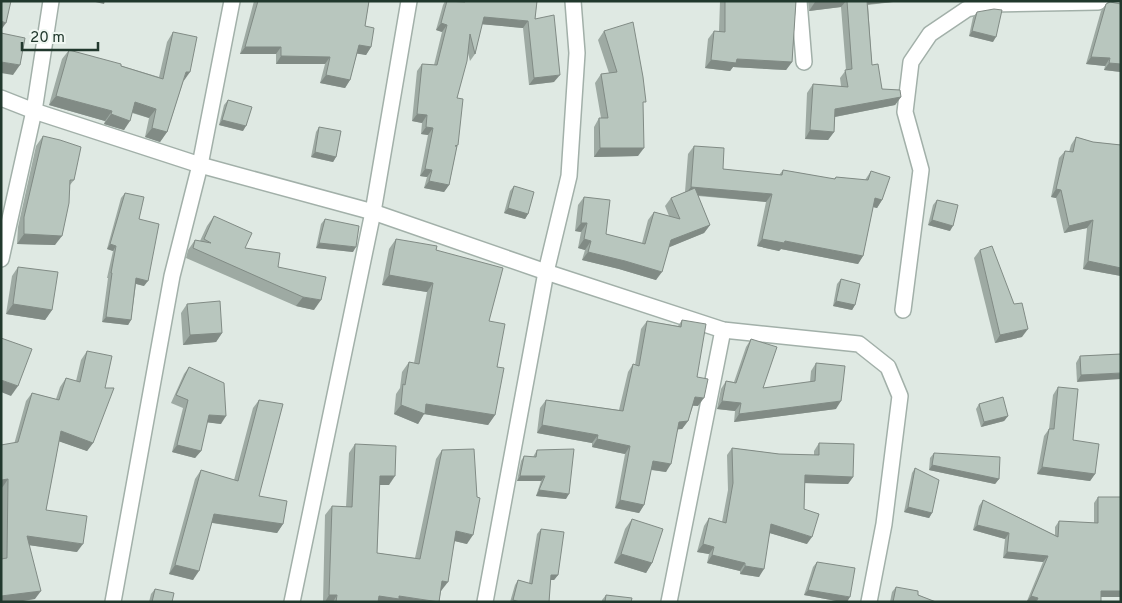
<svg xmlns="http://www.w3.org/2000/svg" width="1122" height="603" font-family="Overpass,sans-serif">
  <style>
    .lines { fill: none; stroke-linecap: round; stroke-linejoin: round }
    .street-casing { stroke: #a2b0a9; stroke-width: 18 }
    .street { stroke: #fff; stroke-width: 15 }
    .wall { fill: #9eaaa3 }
    .shaded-wall { fill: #818b85 }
    .building { fill: #b8c6be; stroke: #818b85 }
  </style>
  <rect width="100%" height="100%" fill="#dfe9e3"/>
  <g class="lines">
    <g class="street-casing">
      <g id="street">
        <polyline points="799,1 804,62"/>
        <polyline points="1,98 34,111 200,165 373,212 546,272 723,330 859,344 888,367 900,396 884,524 869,602"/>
        <polyline points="1,259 34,111 51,1"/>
        <polyline points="903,310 921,170 905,112 911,62 930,34 967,9 991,4 1098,2 1100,1"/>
        <polyline points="113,602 172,276 200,165 232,1"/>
        <polyline points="292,602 373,212 409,1"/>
        <polyline points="485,602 546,272 569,176 577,53 573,1"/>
        <polyline points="669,602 723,330"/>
      </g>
    </g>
    <use href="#street" class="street"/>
  </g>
  <g class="wall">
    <polygon points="254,1 369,1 365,26 371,47 366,55 357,53 350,80 345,88 320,83 325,64 276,64 276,54 240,54"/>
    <polygon points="445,1 537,1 535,19 554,82 529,85 523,28 482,24 475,54 470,61 468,53 457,98 457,146 449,185 444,192 424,188 427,177 420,176 428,135 421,134 422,123 412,121 417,71 422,64 434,65 442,32 436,30 443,5"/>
    <polygon points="720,1 796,1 792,62 786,70 733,67 730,71 705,68 708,39 714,31 719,31"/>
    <polygon points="808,1 902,1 868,5 872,65 882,89 901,97 895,105 835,117 834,132 828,140 805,139 807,93 813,84 841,86 840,78 846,70 841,7 809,11"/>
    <polygon points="1106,4 1121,4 1121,72 1104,70 1105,66 1086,64 1101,11"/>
    <polygon points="977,12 993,42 969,36 973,17"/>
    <polygon points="604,31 643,106 638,156 594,157 594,127 599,118 601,118 595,83 601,74 609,73 598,40"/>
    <polygon points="173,32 183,82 167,132 160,142 145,137 149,118 132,113 124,130 104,124 105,121 49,105 62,59 69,50 159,77 167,42"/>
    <polygon points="228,100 243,131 219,125 224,105"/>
    <polygon points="319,127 336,157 333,162 311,157 316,132"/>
    <polygon points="43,136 74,180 70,185 55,245 17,244 18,227 36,146"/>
    <polygon points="1076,137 1093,142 1121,145 1121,276 1083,269 1087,228 1064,233 1056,198 1051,197 1059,158 1065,151 1069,152 1071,145"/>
    <polygon points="694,146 723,169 779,175 783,170 834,179 836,177 865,180 871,171 882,200 877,208 873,207 863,256 858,264 781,249 779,251 757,246 766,202 698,196 710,225 704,233 669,247 656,280 619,269 582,260 585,250 578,248 581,232 575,231 578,205 584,197 606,234 642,243 648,220 654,212 669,216 665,206 671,198 685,192 688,154"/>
    <polygon points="514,186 528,214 525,219 504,213 510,191"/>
    <polygon points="125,193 139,219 144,286 136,284 131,320 128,325 102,322 108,278 107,278 113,251 107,249 121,198"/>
    <polygon points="937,200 950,231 928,225 933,205"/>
    <polygon points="214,216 245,248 278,267 314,310 296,306 186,258 188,250 195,240 200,241 207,226"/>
    <polygon points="325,219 353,252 316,248 321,224"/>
    <polygon points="396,239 436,250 489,321 497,367 495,415 488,425 424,414 418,424 394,414 396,394 400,388 402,372 409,362 414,363 427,292 382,285 389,249"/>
    <polygon points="980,250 1022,337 995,343 974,258"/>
    <polygon points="18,267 52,310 45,320 6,314 12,276"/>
    <polygon points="841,279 855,305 852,310 833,306 837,284"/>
    <polygon points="187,304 222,333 216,342 183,345 181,313"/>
    <polygon points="682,320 697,377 698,406 693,406 688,421 682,429 678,429 666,472 651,470 644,505 639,513 615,508 625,454 592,447 592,443 537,433 540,408 546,400 619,410 628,372 633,364 635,365 641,329 647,321 678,326"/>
    <polygon points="751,339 763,388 810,382 811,371 816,363 836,409 734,422 735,411 717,409 721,389 726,381 734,382 746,347"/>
    <polygon points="87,351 93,443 87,451 59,441 46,510 77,552 29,545 35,599 1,602 2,488 26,401 32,393 56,399 60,387 66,378 76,381 81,360"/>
    <polygon points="1121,354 1077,382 1076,363 1080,356"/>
    <polygon points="189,367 221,424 207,422 201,451 195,458 172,452 183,408 171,403 184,374"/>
    <polygon points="1058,387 1073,440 1095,474 1090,481 1037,474 1044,436 1049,429 1053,395"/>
    <polygon points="259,400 259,496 283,524 277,533 212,523 193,580 169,574 195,479 201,470 234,480 253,408"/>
    <polygon points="979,404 1008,416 1004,421 981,427 976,409"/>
    <polygon points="819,443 853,477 848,484 805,483 804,509 807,544 770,533 759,577 740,574 740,571 707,563 709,554 697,552 704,526 709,518 722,522 728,490 727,455 732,448 779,454 814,455 814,451"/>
    <polygon points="355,444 389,485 380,485 377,553 415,558 436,459 442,450 467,544 455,541 441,591 439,602 323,602 325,515 332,506 346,507 349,453"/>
    <polygon points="537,450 566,499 536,496 541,481 517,481 521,461 524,456 533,457"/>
    <polygon points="934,453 999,479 995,484 929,470 930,458"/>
    <polygon points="915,468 932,513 929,518 904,512 912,473"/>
    <polygon points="1098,497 1121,497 1121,597 1101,597 1101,602 1027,601 1043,562 1003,558 1005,539 973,530 979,506 983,500 1055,535 1055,527 1059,521 1094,523 1094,503"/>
    <polygon points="632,519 652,563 646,573 614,563 625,529"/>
    <polygon points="541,529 558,575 554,580 550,580 549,602 510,602 515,585 518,580 529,583 537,534"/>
    <polygon points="817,562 847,602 842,602 804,595 813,567"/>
    <polygon points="896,587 918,595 936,602 890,602 892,592"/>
    <polygon points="155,589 172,602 149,602 151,594"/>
    <polygon points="606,595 631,602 602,602 602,600"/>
  </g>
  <g class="shaded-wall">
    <polygon points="91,1 105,1 104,4"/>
    <polygon points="827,1 846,1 841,7 809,11 815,2"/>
    <polygon points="864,1 902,1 861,5"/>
    <polygon points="484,17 528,21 523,28 479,24"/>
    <polygon points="1,21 6,23 1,30"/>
    <polygon points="441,23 447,25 442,32 436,30"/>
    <polygon points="972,31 996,37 993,42 969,36"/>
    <polygon points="359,45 371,47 366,55 353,53"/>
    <polygon points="245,47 281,47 276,54 240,54"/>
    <polygon points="281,56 330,57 325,64 276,64"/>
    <polygon points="1091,57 1110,58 1105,66 1086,64"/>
    <polygon points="737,59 792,62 786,70 733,67 730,71 705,68 711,60"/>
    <polygon points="1,62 20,65 13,75 1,73"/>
    <polygon points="1109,63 1121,64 1121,72 1104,70"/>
    <polygon points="186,72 190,72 183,82"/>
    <polygon points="326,75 350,80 345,88 320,83"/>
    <polygon points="560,75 554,82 529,85 534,78"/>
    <polygon points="56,96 112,111 105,121 49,105"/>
    <polygon points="901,97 895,105 829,118 835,109"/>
    <polygon points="135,102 156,109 149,118 128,111"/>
    <polygon points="111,114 130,121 124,130 104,124"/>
    <polygon points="417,114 427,115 422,123 412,121"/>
    <polygon points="222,120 246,126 243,131 219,125"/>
    <polygon points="426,127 433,128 428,135 421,134"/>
    <polygon points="152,128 167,132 160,142 145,137"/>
    <polygon points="810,130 834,132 828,140 805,139"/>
    <polygon points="600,148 644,148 638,156 594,157"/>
    <polygon points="315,152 336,157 333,162 311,157"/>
    <polygon points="425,169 432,170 427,177 420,176"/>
    <polygon points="429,181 449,185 444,192 424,188"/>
    <polygon points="691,187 772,194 766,202 685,194"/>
    <polygon points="1056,189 1061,190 1056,198 1051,197"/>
    <polygon points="875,198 882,200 877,208 869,206"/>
    <polygon points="508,208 528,214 525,219 504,213"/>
    <polygon points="932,220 953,226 950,231 928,225"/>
    <polygon points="1093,220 1087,228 1064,233 1069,226"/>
    <polygon points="581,223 587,223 581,232 575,231"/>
    <polygon points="710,225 704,233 665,249 671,240"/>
    <polygon points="24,234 62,236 55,245 17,244"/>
    <polygon points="584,239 591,241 585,250 578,248"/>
    <polygon points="762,239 785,241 863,256 858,264 781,249 779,251 757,246"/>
    <polygon points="319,243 356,247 353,252 316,248"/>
    <polygon points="110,244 116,246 113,251 107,249"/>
    <polygon points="588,252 625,261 662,272 656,280 619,269 582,260"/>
    <polygon points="1088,261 1121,268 1121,276 1083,269"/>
    <polygon points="389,275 433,283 427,292 382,285"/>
    <polygon points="136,278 148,281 144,286 133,283"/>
    <polygon points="303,297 321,300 314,310 296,306"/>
    <polygon points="836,301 855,305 852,310 833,306"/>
    <polygon points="13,304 52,310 45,320 6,314"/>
    <polygon points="106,317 131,320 128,325 102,322"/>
    <polygon points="1028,329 1022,337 995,343 1000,335"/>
    <polygon points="222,333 216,342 183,345 190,335"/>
    <polygon points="1121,373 1121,379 1077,382 1081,375"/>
    <polygon points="1,380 18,386 11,396 1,392"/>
    <polygon points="695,397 704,398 698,406 690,405"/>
    <polygon points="722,401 741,403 735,411 717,409"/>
    <polygon points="841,401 836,409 734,422 739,414"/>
    <polygon points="426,404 495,415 488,425 424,414 418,424 394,414 401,405"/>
    <polygon points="209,415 226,416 221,424 204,422"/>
    <polygon points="1008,416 1004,421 981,427 984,422"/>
    <polygon points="688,421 682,429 673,430 679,422"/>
    <polygon points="542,425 598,435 592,443 537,433"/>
    <polygon points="61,431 93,443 87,451 55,440"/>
    <polygon points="597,439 630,446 625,454 592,447"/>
    <polygon points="177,445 201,451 195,458 172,452"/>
    <polygon points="653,461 671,464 666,472 647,469"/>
    <polygon points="932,465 999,479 995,484 929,470"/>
    <polygon points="1042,467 1095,474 1090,481 1037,474"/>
    <polygon points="805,475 853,477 848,484 800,483"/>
    <polygon points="380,476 395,476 389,485 374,485"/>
    <polygon points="520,476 545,476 541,481 517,481"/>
    <polygon points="8,479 2,488 1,488 1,480"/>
    <polygon points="539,490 569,494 566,499 536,496"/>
    <polygon points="620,500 644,505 639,513 615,508"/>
    <polygon points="908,507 932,513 929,518 904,512"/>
    <polygon points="214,514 283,524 277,533 208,522"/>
    <polygon points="771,524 812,537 807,544 766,532"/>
    <polygon points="977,525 1009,533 1005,539 973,530"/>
    <polygon points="456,531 473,535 467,544 450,540"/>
    <polygon points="27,536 83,544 77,552 21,544"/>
    <polygon points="703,544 714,547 709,554 697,552"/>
    <polygon points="1007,552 1048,556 1043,562 1003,558"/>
    <polygon points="621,554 652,563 646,573 614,563"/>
    <polygon points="712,555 745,563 740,571 707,563"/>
    <polygon points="175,565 199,571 193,580 169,574"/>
    <polygon points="745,566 764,569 759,577 740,574"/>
    <polygon points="551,575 558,575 554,580 547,580"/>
    <polygon points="442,581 448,582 441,591 436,590"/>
    <polygon points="808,590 850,597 847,602 842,602 804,595"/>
    <polygon points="41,591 35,599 17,602 1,602 1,596"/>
    <polygon points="1101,591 1121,591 1121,597 1097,597"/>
    <polygon points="329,595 337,595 333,602 325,602"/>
    <polygon points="379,596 399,596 437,602 375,602"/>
    <polygon points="1031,596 1038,598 1035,602 1027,601"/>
  </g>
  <g class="building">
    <polygon points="1,1 11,1 6,23 1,21"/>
    <polygon points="258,1 369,1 365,26 374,28 371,47 359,45 350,80 326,75 330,57 281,56 281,47 245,47"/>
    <polygon points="447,1 465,2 465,1 537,1 535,19 554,15 560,75 534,78 528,21 484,17 475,54 470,34 467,61 457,98 463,99 458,145 455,146 457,146 449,185 429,181 432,170 425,169 433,128 426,127 427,115 417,114 422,64 437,65 447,25 441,23"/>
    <polygon points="725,1 796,1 792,62 737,59 736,63 711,60 714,31 725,32"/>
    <polygon points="847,1 867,1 872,65 878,64 882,89 900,90 901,97 835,109 834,132 810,130 813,84 848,87 845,70 852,69"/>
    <polygon points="1110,2 1121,4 1121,64 1109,63 1110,58 1091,57 1106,4"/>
    <polygon points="994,9 1002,10 996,37 972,31 977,12"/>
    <polygon points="633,22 643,77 646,102 643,102 644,148 600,148 599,118 608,118 601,74 617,72 604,31"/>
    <polygon points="173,32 197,37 190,72 186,72 167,132 152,128 156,109 135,102 130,121 111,114 112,111 56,96 69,50 121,64 121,66 163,79"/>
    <polygon points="1,33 25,38 20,65 1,62"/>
    <polygon points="228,100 252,107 246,126 222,120"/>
    <polygon points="319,127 341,131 336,157 315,152"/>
    <polygon points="43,136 60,140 81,147 74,180 70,180 69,203 62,236 24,234 24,217"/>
    <polygon points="1076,137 1093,142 1121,145 1121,268 1088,261 1093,220 1069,226 1061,190 1056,189 1065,151 1073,152"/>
    <polygon points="694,146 724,148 723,169 782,175 783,170 835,179 836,177 868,180 871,171 890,177 882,200 875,198 863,256 785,241 784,243 762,239 772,194 691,187"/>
    <polygon points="514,186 534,192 528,214 508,208"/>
    <polygon points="695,188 710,225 671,240 662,272 625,261 588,252 591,241 584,239 587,223 581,223 584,197 610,200 606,234 645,244 654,212 680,219 671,198"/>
    <polygon points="125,193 144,197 139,219 159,224 148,281 136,278 131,320 106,317 112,273 111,273 116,246 110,244"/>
    <polygon points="937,200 958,205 953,226 932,220"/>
    <polygon points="214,216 252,233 245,248 280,253 278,267 326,277 321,300 303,297 193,248 195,240 211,243 204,239"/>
    <polygon points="325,219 359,226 356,247 319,243"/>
    <polygon points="396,239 437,246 436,250 503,268 489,321 505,324 497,367 504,368 495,415 426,404 425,414 401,405 403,384 405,385 409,362 419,364 433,283 389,275"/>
    <polygon points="992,246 1014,304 1022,303 1028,329 1000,335 980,250"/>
    <polygon points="18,267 58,272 52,310 13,304"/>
    <polygon points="841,279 860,284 855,305 836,301"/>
    <polygon points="220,301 222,333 190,335 187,304"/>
    <polygon points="682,320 706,324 697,377 708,379 704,398 695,397 688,421 679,422 671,464 653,461 644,505 620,500 630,446 597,439 598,435 542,425 546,400 623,411 633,364 639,366 647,321 681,327"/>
    <polygon points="1,338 32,349 18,386 1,380"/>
    <polygon points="751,339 777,347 763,388 815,381 816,363 845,366 841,401 739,414 741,403 722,401 726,381 736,383"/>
    <polygon points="87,351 112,356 105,388 114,388 93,443 61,431 46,510 87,516 83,544 27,536 41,591 1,596 1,559 7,558 8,479 1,480 1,445 18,442 32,393 59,400 66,378 80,382"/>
    <polygon points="1121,354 1121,373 1081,375 1080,356"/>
    <polygon points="189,367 224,383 226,416 209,415 201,451 177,445 188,400 176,395"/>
    <polygon points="1058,387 1078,389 1073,440 1099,444 1095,474 1042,467 1049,429 1054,429"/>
    <polygon points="1003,397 1008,416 984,422 979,404"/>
    <polygon points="259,400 283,404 259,496 287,501 283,524 214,514 199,571 175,565 201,470 238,481"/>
    <polygon points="819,443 854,444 853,477 805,475 804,509 819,514 812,537 771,524 764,569 745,566 745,563 712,555 714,547 703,544 709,518 726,523 733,483 732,448 779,454 819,455"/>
    <polygon points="355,444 396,446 395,476 380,476 377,553 420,559 442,450 474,449 477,497 480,498 473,535 456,531 448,582 442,581 439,602 399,596 399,599 379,596 378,602 336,602 337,595 329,595 332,506 352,507"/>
    <polygon points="574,449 569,494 539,490 545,476 520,476 524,456 536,457 537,450"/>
    <polygon points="934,453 1000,457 999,479 932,465"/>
    <polygon points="915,468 939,480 932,513 908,507"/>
    <polygon points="1098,497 1121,497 1121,591 1101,591 1101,602 1036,602 1038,598 1031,596 1048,556 1007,552 1009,533 977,525 983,500 1058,537 1059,521 1098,523"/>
    <polygon points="632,519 663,529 652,563 621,554"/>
    <polygon points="541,529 564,532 558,575 551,575 549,602 520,602 513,600 518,580 532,584"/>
    <polygon points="817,562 855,568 850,597 808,590"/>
    <polygon points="896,587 918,591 918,595 936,602 893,602"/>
    <polygon points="155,589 174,593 172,602 152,602"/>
    <polygon points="606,595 632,598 631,602 605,602"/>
  </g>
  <rect width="1122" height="603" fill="none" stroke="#21382d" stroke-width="5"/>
  <path d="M22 42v8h76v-8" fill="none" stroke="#21382d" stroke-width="2.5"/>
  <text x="30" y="42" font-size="15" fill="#21382d" stroke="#eff6f1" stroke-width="4" paint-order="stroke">20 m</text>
</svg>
